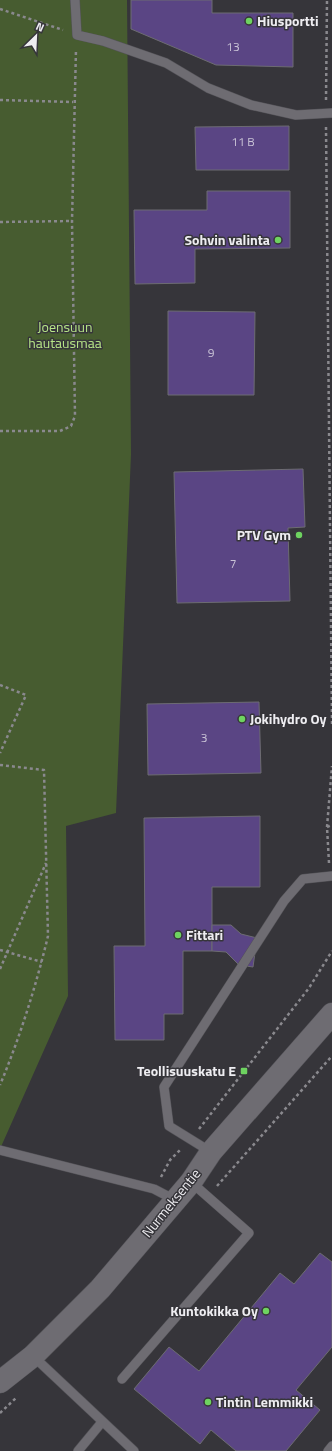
<svg xmlns="http://www.w3.org/2000/svg" width="332" height="1451" font-family="'Titillium Web',sans-serif">
  <style>
    .green { fill: #475c30 }
    .building { fill: #5a4584; stroke: #6d6c72 }
    .lines { fill: none; stroke-linecap: round; stroke-linejoin: round }
    .service-casing { stroke: #535257; stroke-width: 10 }
    .tertiary-casing { stroke: #535257; stroke-width: 23 }
    .path { stroke: #8a898e; stroke-width: 2.5; stroke-dasharray: 3 3; stroke-linecap: butt }
    .service { stroke: #6e6c72; stroke-width: 9 }
    .tertiary { stroke: #6e6c72; stroke-width: 22 }
    .poi-dot { fill: #6ed360; stroke: #36353a; stroke-width: 1.5 }
    .labels { text-anchor: middle; stroke-width: 3; stroke-linejoin: round; paint-order: stroke }
    .number-label { font-size: 12px; fill: #c9c3d6 }
    .poi-label { font-size: 14px; font-weight: bold; fill: #eeedf1; stroke: #36353a; text-anchor: start }
    .park-label { font-size: 14px; fill: #b7e687; stroke: #36353a }
    .street-label { font-size: 14px; fill: #eeedf1; stroke: #36353a }
  </style>
  <rect width="100%" height="100%" fill="#36353a"/>
  <polygon class="green" points="0,0 127,0 131,454 116,813 66,826 68,996 0,1149"/>
  <g class="building">
    <polygon points="131,0 212,0 212,13 293,13 293,67 216,65 131,29"/>
    <polygon points="289,126 289,170 196,170 195,127"/>
    <polygon points="207,191 290,191 290,248 195,249 195,283 135,284 134,210 207,210"/>
    <polygon points="168,311 255,312 254,395 168,395"/>
    <polygon points="303,469 305,527 288,528 290,601 177,603 174,472"/>
    <polygon points="259,702 261,773 148,775 147,704"/>
    <polygon points="260,816 260,887 212,887 212,951 183,951 183,1014 164,1014 164,1040 115,1040 114,946 145,946 144,818"/>
    <polygon points="212,925 231,925 241,934 257,938 253,967 239,965 226,952 212,951"/>
    <polygon points="320,1253 332,1262 332,1347 296,1390 320,1410 286,1451 236,1451 211,1430 200,1444 134,1389 169,1347 199,1371 280,1273 294,1284"/>
  </g>
  <g class="lines">
    <g class="service-casing">
      <g id="service">
        <polyline points="75,0 77,35 103,41 166,63 208,88 251,105 296,115 332,113"/>
        <polyline points="0,1150 154,1189 175,1200"/>
        <polyline points="211,1152 169,1126 164,1087 284,901 303,879 332,876"/>
        <polyline points="33,1356 134,1451"/>
        <polyline points="122,1379 249,1233 191,1182"/>
        <polyline points="78,1451 102,1422"/>
        <polyline points="328,1451 332,1446"/>
      </g>
    </g>
    <g class="tertiary-casing">
      <polyline id="tertiary" points="0,1382 33,1356 100,1289 191,1182 211,1152 332,1014"/>
    </g>
    <g class="path">
      <polyline points="0,9 63,30"/>
      <polyline points="0,100 73,102"/>
      <polyline points="326,100 327,0"/>
      <polyline points="326,127 332,724"/>
      <polyline points="0,222 72,221"/>
      <polyline points="0,431 60,431 71,426 75,416 72,221 76,49"/>
      <polyline points="0,685 26,695 0,753"/>
      <path d="M 0,765 L 44,770 L 48,936 C 36,986 20,1037 0,1085"/>
      <polyline points="327,827 332,825"/>
      <polyline points="329,863 327,827 332,766"/>
      <polyline points="0,950 42,962"/>
      <polyline points="0,969 46,863"/>
      <polyline points="199,1129 309,988 332,951"/>
      <polyline points="161,1177 170,1160 180,1150"/>
      <polyline points="217,1186 332,1056"/>
      <polyline points="0,1413 16,1398"/>
    </g>
    <use href="#service" class="service"/>
    <use href="#tertiary" class="tertiary"/>
  </g>
  <g class="poi-dot">
    <circle cx="249" cy="21" r="4"/>
    <circle cx="278" cy="240" r="4"/>
    <circle cx="299" cy="535" r="4"/>
    <circle cx="242" cy="719" r="4"/>
    <circle cx="178" cy="935" r="4"/>
    <rect x="240" y="1067" width="8" height="8" rx="2"/>
    <circle cx="266" cy="1311" r="4"/>
    <circle cx="208" cy="1402" r="4"/>
  </g>
  <g class="labels">
    <g class="number-label">
      <text x="233" y="51">13</text>
      <text x="243" y="146">11 B</text>
      <text x="211" y="357">9</text>
      <text x="233" y="568">7</text>
      <text x="204" y="742">3</text>
    </g>
    <g class="poi-label">
      <text x="257" y="26">Hiusportti</text>
      <text x="270" y="245" text-anchor="end">Sohvin valinta</text>
      <text x="291" y="540" text-anchor="end">PTV Gym</text>
      <text x="250" y="724">Jokihydro Oy</text>
      <text x="186" y="940">Fittari</text>
      <text x="236" y="1076" text-anchor="end">Teollisuuskatu E</text>
      <text x="258" y="1316" text-anchor="end">Kuntokikka Oy</text>
      <text x="216" y="1407">Tintin Lemmikki</text>
    </g>
    <g class="park-label">
      <text x="65" y="332">Joensuun<tspan x="65" dy="16">hautausmaa</tspan></text>
    </g>
    <g class="street-label">
      <text transform="translate(171 1203) rotate(-51)" y="5">Nurmeksentie</text>
    </g>
  </g>
  <g transform="translate(36 36) rotate(24)" stroke="#36353a" stroke-width="3" paint-order="stroke">
  <path d="M0-3L7 15L0 10L-7 15Z" fill="#eeedf1"/>
  <text y="-6" font-size="11" font-weight="bold" text-anchor="middle" fill="#eeedf1">N</text>
  </g>
</svg>
